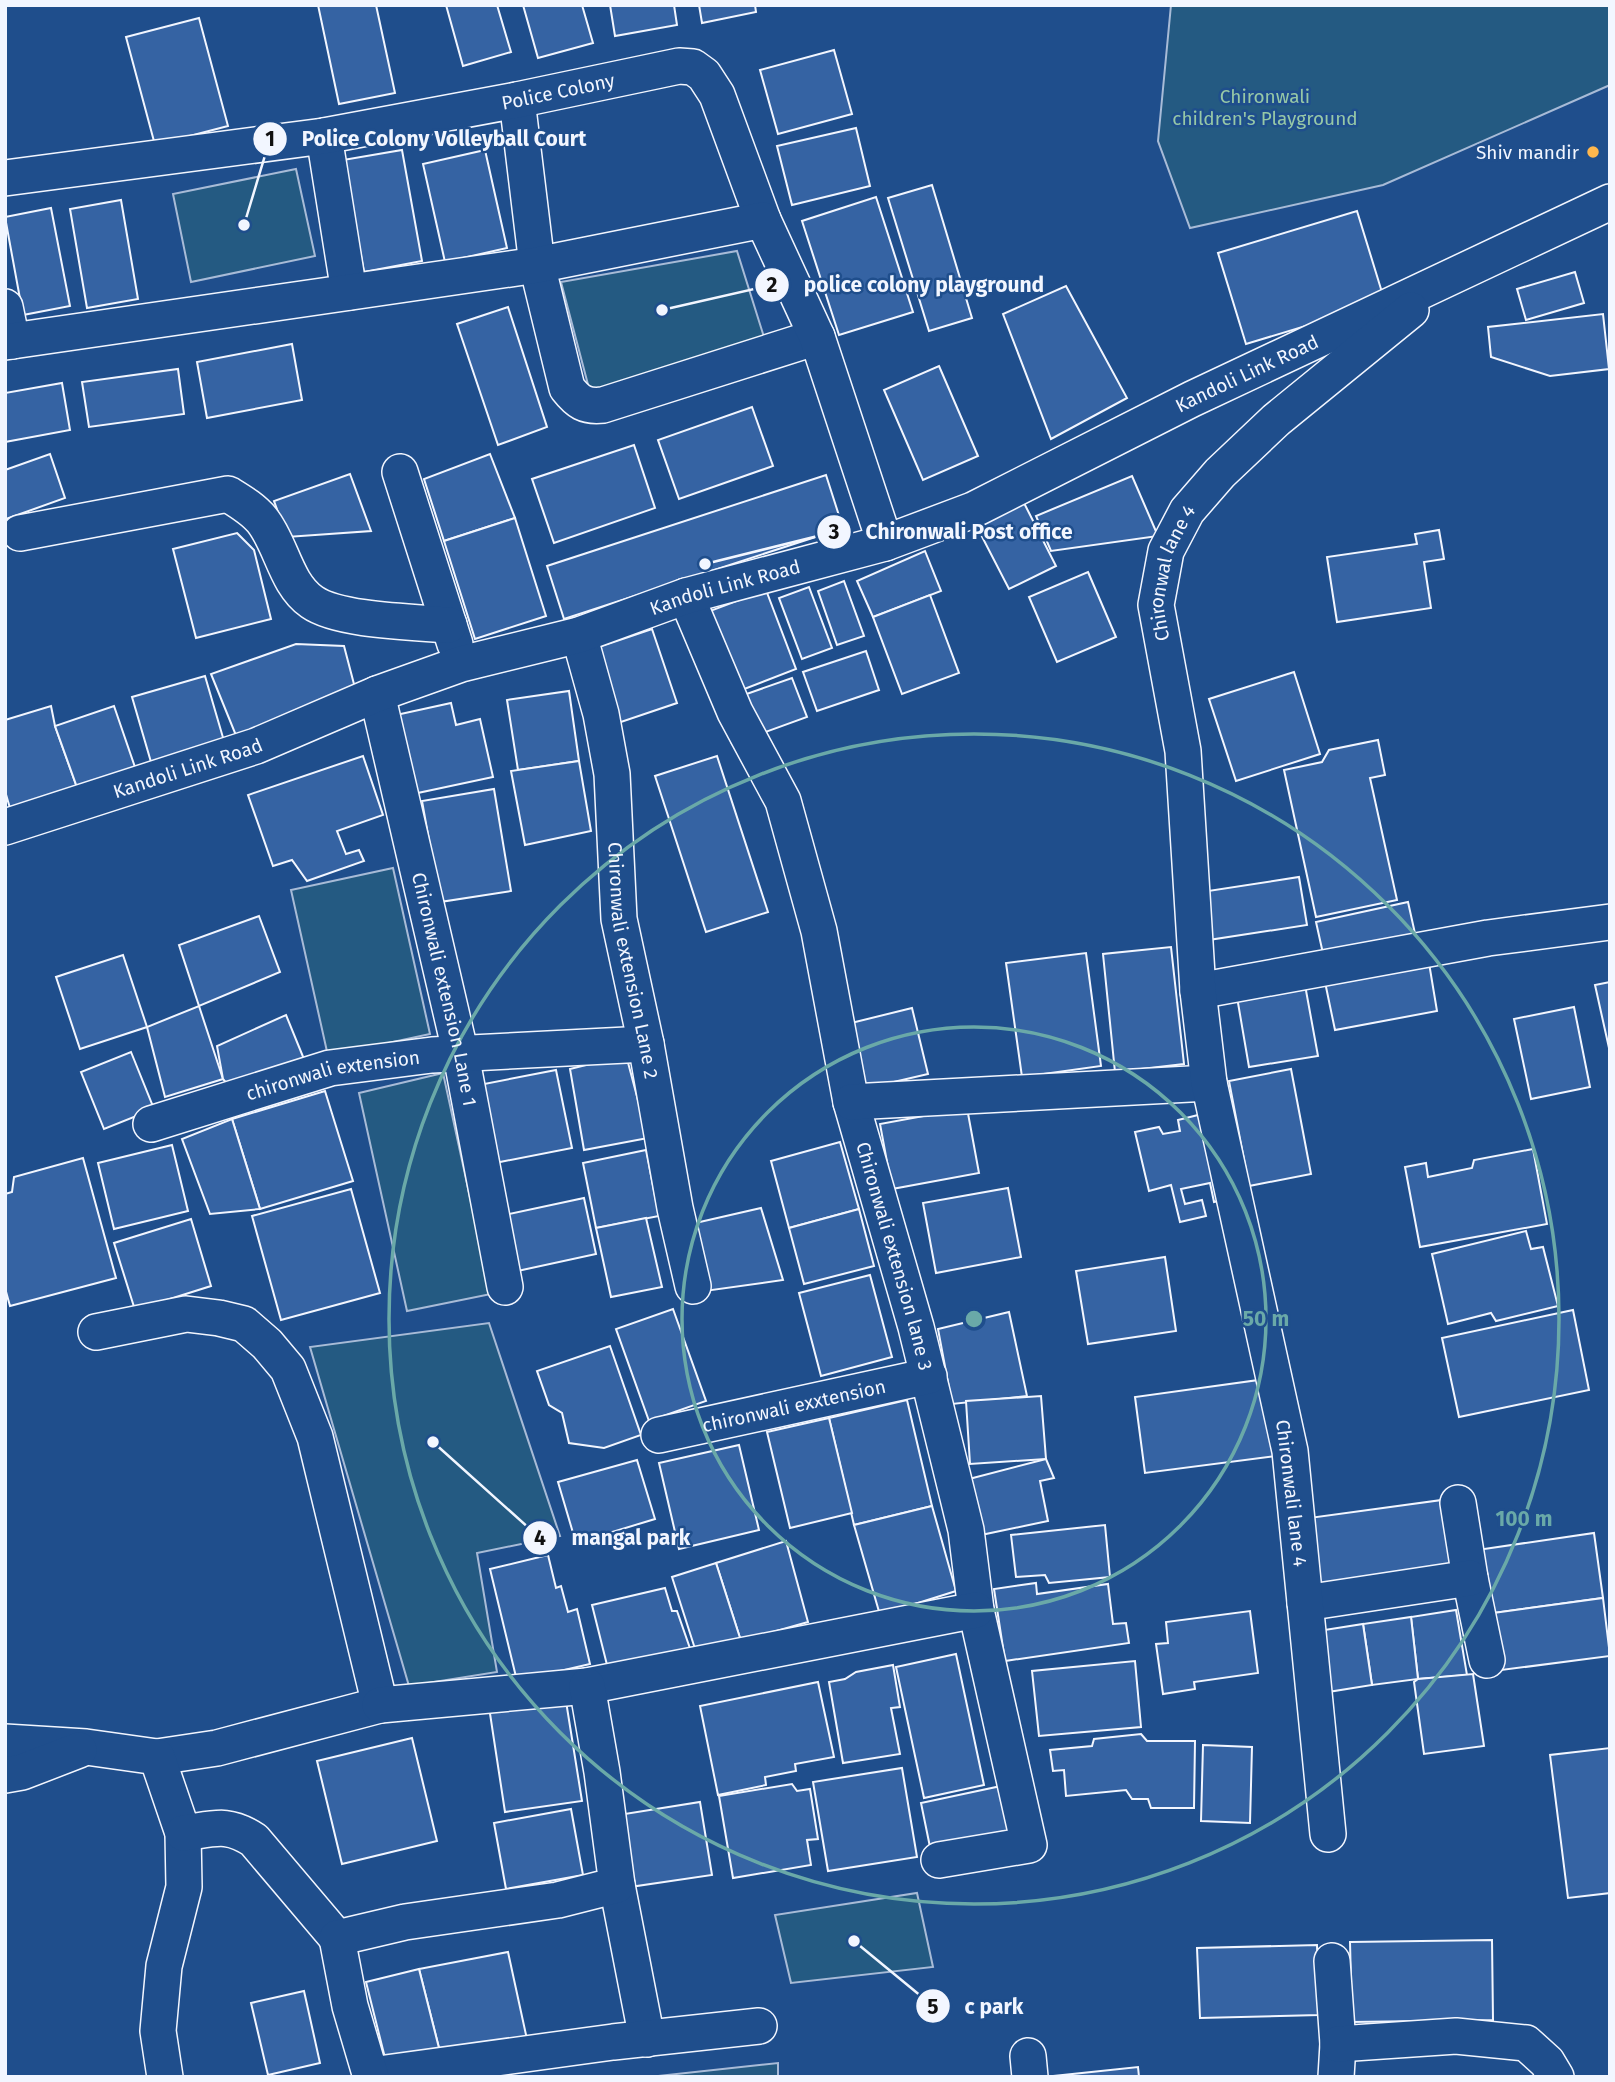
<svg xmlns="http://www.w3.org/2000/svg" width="1615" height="2082" font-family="'Fira Sans',sans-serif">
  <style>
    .green { fill: #245a82; stroke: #a8bbd7; stroke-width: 2 }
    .building { fill: #3563a3; stroke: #f2f6ff; stroke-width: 2 }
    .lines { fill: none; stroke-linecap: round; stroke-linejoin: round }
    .minor-casing { stroke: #f2f6ff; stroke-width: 38 }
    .minor { stroke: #1f4e8c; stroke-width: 35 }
    .ring { fill: none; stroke: #6aa9a8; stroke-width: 3.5 }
    .poi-dot { fill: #ffb74d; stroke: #1f4e8c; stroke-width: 2.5 }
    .labels { text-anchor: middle; stroke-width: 5; stroke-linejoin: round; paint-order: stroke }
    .street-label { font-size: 19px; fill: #f2f6ff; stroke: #1f4e8c }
    .park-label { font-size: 19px; fill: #97c8a6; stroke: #1f4e8c }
    .poi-label { font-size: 19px; fill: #f2f6ff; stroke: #1f4e8c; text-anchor: end }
    .centre { fill: #6aa9a8; stroke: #1f4e8c; stroke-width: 3.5 }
    .ring-label { font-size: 21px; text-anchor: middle; font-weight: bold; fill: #6aa9a8; stroke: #1f4e8c; stroke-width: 5; stroke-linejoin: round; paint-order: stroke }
    .leader { fill: none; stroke: #f2f6ff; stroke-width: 2.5 }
    .callout-dot { fill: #f2f6ff; stroke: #1f4e8c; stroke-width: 2.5 }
    .mark-label { font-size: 21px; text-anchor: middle; font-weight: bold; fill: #111 }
    .callout-label { font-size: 21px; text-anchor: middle; font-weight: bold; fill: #f2f6ff; stroke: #1f4e8c; stroke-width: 5; stroke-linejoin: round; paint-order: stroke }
  </style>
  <rect width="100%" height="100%" fill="#1f4e8c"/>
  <g class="green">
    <polygon points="1171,5 1610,5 1610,85 1383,185 1190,228 1158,141"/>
    <polygon points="296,169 315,256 191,282 173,194"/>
    <polygon points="737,251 764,337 591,396 561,282"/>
    <polygon points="393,868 430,1034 328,1056 291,890"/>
    <polygon points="443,1073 491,1294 407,1311 359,1093"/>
    <polygon points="489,1323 560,1536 477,1553 497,1672 409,1686 310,1347"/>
    <polygon points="917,1893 933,1967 791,1983 775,1915"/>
    <polygon points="778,2063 778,2077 649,2077"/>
  </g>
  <g class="building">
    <polygon points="318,5 376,5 395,93 339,104"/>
    <polygon points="446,5 497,5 511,52 463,66"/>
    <polygon points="523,5 582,5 593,43 538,58"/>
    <polygon points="610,5 674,5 677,25 615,36"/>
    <polygon points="699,5 755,5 756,12 702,23"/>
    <polygon points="199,18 228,126 155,145 126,37"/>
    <polygon points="834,50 852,114 778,134 760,70"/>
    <polygon points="856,128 870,186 792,205 777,146"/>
    <polygon points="402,150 422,261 364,272 343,160"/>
    <polygon points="485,150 507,248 445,262 423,164"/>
    <polygon points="932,185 972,318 929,331 888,198"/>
    <polygon points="876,197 913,312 839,335 802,221"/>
    <polygon points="121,200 138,299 87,308 70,209"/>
    <polygon points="51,208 70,306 23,315 5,217"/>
    <polygon points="1357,211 1385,302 1246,344 1218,253"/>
    <polygon points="1575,272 1584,303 1526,320 1517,289"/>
    <polygon points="1066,286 1127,398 1051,439 1003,314"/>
    <polygon points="508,307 547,427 498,445 457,324"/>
    <polygon points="1603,314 1609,369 1550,376 1491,357 1488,327"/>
    <polygon points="292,344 302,400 207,418 197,362"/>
    <polygon points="939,366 978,456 923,480 884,390"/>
    <polygon points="178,369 184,414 89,427 82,382"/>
    <polygon points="62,383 70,430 5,442 5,393"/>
    <polygon points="752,407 773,466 679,499 658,440"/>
    <polygon points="634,445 655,508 554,543 532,479"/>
    <polygon points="50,454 65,498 6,519 5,470"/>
    <polygon points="490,454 515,518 444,541 424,479"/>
    <polygon points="350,474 371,531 287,537 274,501"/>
    <polygon points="826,475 843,528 564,619 547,566"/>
    <polygon points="1132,476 1158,536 1051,551 1036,516"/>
    <polygon points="1024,503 1056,566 1009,589 977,527"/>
    <polygon points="515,518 546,616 475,639 444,541"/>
    <polygon points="1439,530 1444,559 1424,562 1431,608 1337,622 1327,557 1417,544 1415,534"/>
    <polygon points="237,533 254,550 271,619 196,638 173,549"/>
    <polygon points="925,551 941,591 873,617 857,581"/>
    <polygon points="1088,572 1116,637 1057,662 1029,597"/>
    <polygon points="844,581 864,636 837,645 818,591"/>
    <polygon points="809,587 832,648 802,659 779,598"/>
    <polygon points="766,590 796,669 716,700 686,620"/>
    <polygon points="930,595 959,673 902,694 873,617"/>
    <polygon points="652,629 677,703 615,724 590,650"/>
    <polygon points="296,644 344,646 355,688 237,738 211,674"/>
    <polygon points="866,651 879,690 817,711 803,672"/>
    <polygon points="1294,672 1320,754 1236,781 1209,699"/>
    <polygon points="205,676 224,741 151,762 132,697"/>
    <polygon points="792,678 807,717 732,744 718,704"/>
    <polygon points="569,691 579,761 518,770 507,700"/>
    <polygon points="451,703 456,725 480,719 493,777 413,794 396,715"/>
    <polygon points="51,706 55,726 79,793 12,815 5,791 5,720"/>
    <polygon points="114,706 137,773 79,793 55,726"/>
    <polygon points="1378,740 1385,775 1370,778 1397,900 1316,917 1284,770 1322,762 1329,750"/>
    <polygon points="363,756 383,815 337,831 346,854 359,850 364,861 307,881 292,860 273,866 248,795"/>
    <polygon points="717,756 768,912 706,932 655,776"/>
    <polygon points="579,761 591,831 525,845 511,771"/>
    <polygon points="494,789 511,891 440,902 422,801"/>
    <polygon points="1299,877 1307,925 1202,941 1195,893"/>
    <polygon points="1408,902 1416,938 1324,958 1316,922"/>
    <polygon points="259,916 280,972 199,1006 179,945"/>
    <polygon points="1171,947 1184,1064 1115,1072 1103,954"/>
    <polygon points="1086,953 1101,1066 1022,1077 1006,963"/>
    <polygon points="123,955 147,1027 80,1049 56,977"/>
    <polygon points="1429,963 1437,1011 1335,1030 1325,982"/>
    <polygon points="1610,982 1610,1048 1609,1048 1595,985"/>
    <polygon points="1305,985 1318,1056 1249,1067 1237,997"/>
    <polygon points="199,1006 223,1079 165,1097 147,1027"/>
    <polygon points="1574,1007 1590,1087 1531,1099 1514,1019"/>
    <polygon points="912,1008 928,1074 855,1091 839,1026"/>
    <polygon points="286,1015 306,1064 232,1090 223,1079 217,1046"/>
    <polygon points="131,1052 154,1109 104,1129 81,1072"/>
    <polygon points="626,1055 648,1138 584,1150 570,1069"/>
    <polygon points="1291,1069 1311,1174 1249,1186 1229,1081"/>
    <polygon points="556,1070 572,1148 495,1163 479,1085"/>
    <polygon points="325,1091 353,1181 260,1209 232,1119"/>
    <polygon points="967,1108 979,1173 892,1189 880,1124"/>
    <polygon points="1202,1114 1223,1200 1214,1202 1210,1183 1181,1189 1185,1204 1202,1200 1206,1216 1180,1222 1171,1185 1149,1191 1135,1132 1159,1127 1163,1134 1180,1131 1178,1120"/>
    <polygon points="232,1119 260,1209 210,1214 182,1139"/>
    <polygon points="840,1142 859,1209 789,1228 771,1161"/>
    <polygon points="172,1145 188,1211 114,1229 98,1163"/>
    <polygon points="1533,1149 1547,1224 1420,1247 1405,1167 1426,1163 1428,1177 1472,1168 1474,1160"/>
    <polygon points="646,1150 659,1216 596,1228 583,1163"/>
    <polygon points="83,1158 116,1278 10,1306 5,1288 5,1194 12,1192 14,1177"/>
    <polygon points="1008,1188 1021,1257 936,1273 923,1203"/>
    <polygon points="351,1189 380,1293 281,1320 252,1216"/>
    <polygon points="584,1198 596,1254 513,1272 500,1216"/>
    <polygon points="761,1208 783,1280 705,1291 691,1224"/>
    <polygon points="859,1209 874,1266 804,1284 789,1228"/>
    <polygon points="646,1218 662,1287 611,1297 596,1228"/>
    <polygon points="191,1219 211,1286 135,1310 114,1243"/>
    <polygon points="1526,1231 1531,1249 1543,1247 1558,1306 1496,1321 1491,1313 1448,1324 1432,1254"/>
    <polygon points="1165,1257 1176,1331 1088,1344 1076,1271"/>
    <polygon points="870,1275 892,1357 821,1376 799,1293"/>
    <polygon points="673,1309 706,1401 649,1421 616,1329"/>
    <polygon points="1573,1310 1589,1390 1459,1417 1442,1338"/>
    <polygon points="1009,1312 1027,1396 952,1404 938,1329"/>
    <polygon points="610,1346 641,1435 604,1448 569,1443 562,1413 549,1405 537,1371"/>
    <polygon points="1266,1379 1276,1456 1145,1473 1135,1397"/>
    <polygon points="1041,1396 1046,1459 970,1464 966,1401"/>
    <polygon points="907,1400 932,1506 854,1525 829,1418"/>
    <polygon points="829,1418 852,1513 790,1528 767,1432"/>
    <polygon points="739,1445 759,1530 679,1549 659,1463"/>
    <polygon points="1046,1459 1054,1478 1040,1481 1048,1521 981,1535 969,1479"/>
    <polygon points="637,1460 655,1519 576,1543 558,1482"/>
    <polygon points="1442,1500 1451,1570 1318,1587 1309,1518"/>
    <polygon points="932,1506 956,1591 880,1615 854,1525"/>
    <polygon points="1105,1525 1110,1577 1049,1583 1045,1575 1016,1577 1011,1535"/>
    <polygon points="1594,1533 1603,1598 1486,1614 1477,1550"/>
    <polygon points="786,1541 808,1622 741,1641 716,1563"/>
    <polygon points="548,1555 556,1588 561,1586 568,1612 577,1609 590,1664 517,1681 490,1569"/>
    <polygon points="716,1563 741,1641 697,1655 672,1577"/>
    <polygon points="1036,1583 1037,1594 1108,1584 1113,1624 1126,1623 1129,1643 1005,1661 994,1589"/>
    <polygon points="665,1588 672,1611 677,1611 693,1657 608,1669 592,1605"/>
    <polygon points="1603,1598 1610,1656 1494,1671 1486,1614"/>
    <polygon points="1456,1610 1467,1675 1418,1679 1411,1617"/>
    <polygon points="1250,1611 1258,1673 1194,1682 1195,1689 1163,1694 1156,1644 1168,1643 1166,1622"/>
    <polygon points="1411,1617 1418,1679 1372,1685 1363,1624"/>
    <polygon points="1363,1624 1372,1685 1328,1692 1318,1631"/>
    <polygon points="956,1654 984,1785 924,1798 896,1667"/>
    <polygon points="1135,1661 1141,1727 1039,1736 1032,1671"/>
    <polygon points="893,1665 900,1707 891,1708 900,1754 843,1763 829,1682 845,1679 856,1672"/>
    <polygon points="1473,1674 1484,1746 1424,1754 1414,1682 1418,1679"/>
    <polygon points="818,1682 834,1757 795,1764 796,1771 765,1777 766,1785 718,1795 700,1706"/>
    <polygon points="565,1695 582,1801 505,1812 489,1707"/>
    <polygon points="1141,1734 1147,1741 1195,1741 1194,1808 1151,1808 1148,1799 1132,1799 1126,1790 1066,1796 1064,1770 1053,1771 1050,1750 1092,1746 1094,1739"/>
    <polygon points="412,1738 437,1841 342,1864 317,1761"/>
    <polygon points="1203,1745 1252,1747 1250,1823 1201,1821"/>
    <polygon points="1610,1748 1610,1893 1568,1898 1550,1755"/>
    <polygon points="902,1768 917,1857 828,1871 813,1782"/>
    <polygon points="792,1784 797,1791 810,1789 818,1839 807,1840 811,1865 733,1878 719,1796"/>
    <polygon points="1001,1786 1010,1830 930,1847 921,1803"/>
    <polygon points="700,1802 712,1875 623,1888 612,1816"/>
    <polygon points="571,1809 583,1875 506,1889 494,1823"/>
    <polygon points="1492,1940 1493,2020 1352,2022 1350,1942"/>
    <polygon points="1317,1945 1319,2015 1200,2018 1197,1948"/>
    <polygon points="508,1952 528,2044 439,2048 419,1969"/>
    <polygon points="419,1969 439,2048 386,2062 366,1982"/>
    <polygon points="304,1991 320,2063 268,2075 251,2003"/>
    <polygon points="1138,2067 1139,2077 1054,2077 1054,2076"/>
  </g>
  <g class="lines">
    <g class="minor-casing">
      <g id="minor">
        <path d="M 517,100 L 537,265 L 567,388 C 578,402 585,407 603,405 L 817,337"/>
        <polyline points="324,136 349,292"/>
        <path id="s1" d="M 5,178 L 324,136 L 517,100 L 679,66 L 693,67 L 704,75 L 717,95 L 763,220"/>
        <polyline points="5,307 12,341"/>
        <polyline points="5,342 537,265 763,220 817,337 885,543"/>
        <polyline points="400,472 455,644"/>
        <path d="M 20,533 L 228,494 C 241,502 253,509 262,520 C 282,545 285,583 312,602 C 339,621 415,622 449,625"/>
        <path id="s2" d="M 686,596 L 735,712 L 783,801 L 819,931 L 851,1102 L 916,1327 L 966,1530 L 976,1610 L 1029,1845 L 939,1860"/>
        <path id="s3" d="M 579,635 L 601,714 L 612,774 L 619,919 L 646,1044 L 675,1208 L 693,1286"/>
        <path id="s4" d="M 377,694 L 461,1055 L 505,1287"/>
        <path id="s5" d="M 5,827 L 256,746 L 377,694 L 461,664 L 579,635 L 686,596 L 885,543 L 973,510 L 1192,399 L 1610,202"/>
        <polyline points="1198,991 1488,938 1610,922"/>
        <polyline points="851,1102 1209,1083"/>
        <path id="s6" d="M 151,1124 L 330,1068 L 432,1055 L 646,1044"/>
        <polyline points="96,1332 186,1314 219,1318 244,1324 267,1344 288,1369 315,1437 380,1705 217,1748 157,1757"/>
        <path id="s7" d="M 659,1435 L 929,1376"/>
        <polyline points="1458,1503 1470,1578 1487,1660"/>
        <polyline points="1305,1603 1470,1578"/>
        <polyline points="380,1705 587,1686 976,1610"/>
        <polyline points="5,1742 86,1747 157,1757 183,1833 184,1887 164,1966 158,2031 165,2077"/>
        <polyline points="5,1775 22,1772 79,1750"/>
        <path d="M 183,1833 C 214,1829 227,1822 254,1840 L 337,1938"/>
        <path id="s8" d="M 1328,1834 L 1290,1451 L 1209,1083 L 1198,991 L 1183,751 L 1156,605 L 1166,551 L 1187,511 L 1220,473 L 1276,420 L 1411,310"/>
        <polyline points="617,1885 647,2039"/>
        <polyline points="1332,1961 1338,2044 1336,2077"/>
        <polyline points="1338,2044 1456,2036 1526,2043 1547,2062 1556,2077"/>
        <polyline points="1028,2056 1030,2077"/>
        <polyline points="371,2075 613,2042 759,2026"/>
        <polyline points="371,2077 350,2006 337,1938 405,1922 558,1900 617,1885 602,1772 587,1686"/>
      </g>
    </g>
    <use href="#minor" class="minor"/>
  </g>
  <g class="ring">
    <circle cx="974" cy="1319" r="292"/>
    <circle cx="974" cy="1319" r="585"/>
  </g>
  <circle class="poi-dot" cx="1593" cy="152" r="7"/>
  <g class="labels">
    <g class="street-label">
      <text dy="7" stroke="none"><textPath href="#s1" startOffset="560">Police Colony</textPath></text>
      <text dy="7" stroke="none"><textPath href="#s5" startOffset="1326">Kandoli Link Road</textPath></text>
      <text dy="7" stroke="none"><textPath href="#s8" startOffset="1278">Chironwal lane 4</textPath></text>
      <text dy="7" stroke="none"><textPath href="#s5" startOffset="760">Kandoli Link Road</textPath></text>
      <text dy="7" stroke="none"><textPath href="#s5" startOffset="192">Kandoli Link Road</textPath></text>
      <text dy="7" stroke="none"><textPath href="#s3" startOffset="331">Chironwali extension Lane 2</textPath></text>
      <text dy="7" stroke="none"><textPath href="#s4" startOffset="303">Chironwali extension Lane 1</textPath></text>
      <text dy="7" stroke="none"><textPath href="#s6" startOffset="189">chironwali extension</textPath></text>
      <text dy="7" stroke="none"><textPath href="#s2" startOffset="696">Chironwali extension lane 3</textPath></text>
      <text dy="7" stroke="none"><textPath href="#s7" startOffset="138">chironwali exxtension</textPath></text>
      <text transform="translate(1292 1493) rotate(83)" y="7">Chironwali lane 4</text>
    </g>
    <g class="park-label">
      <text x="1265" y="103">Chironwali<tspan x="1265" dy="22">children's Playground</tspan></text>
    </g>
    <g class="poi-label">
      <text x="1579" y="159">Shiv mandir</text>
    </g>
  </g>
  <circle cx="974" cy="1319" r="10" class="centre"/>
  <g class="ring-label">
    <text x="1266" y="1326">50 m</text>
    <text x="1524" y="1526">100 m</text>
  </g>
  <path class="leader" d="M244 225L270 139M662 310L772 285M705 564L834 532M433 1442L540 1538M854 1941L933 2006"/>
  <g class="callout-dot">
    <circle cx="244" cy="225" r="7"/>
    <circle cx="662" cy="310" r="7"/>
    <circle cx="705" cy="564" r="7"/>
    <circle cx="433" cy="1442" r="7"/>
    <circle cx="854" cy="1941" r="7"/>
    <circle cx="270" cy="139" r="18"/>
    <circle cx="772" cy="285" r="18"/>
    <circle cx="834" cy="532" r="18"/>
    <circle cx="540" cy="1538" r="18"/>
    <circle cx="933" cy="2006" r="18"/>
  </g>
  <g class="mark-label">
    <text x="270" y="146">1</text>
    <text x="772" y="292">2</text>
    <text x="834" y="539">3</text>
    <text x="540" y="1545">4</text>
    <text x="933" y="2014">5</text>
  </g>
  <g class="callout-label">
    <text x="444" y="146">Police Colony Volleyball Court</text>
    <text x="924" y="292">police colony playground</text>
    <text x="969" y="539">Chironwali Post office</text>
    <text x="631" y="1545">mangal park</text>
    <text x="994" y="2014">c park</text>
  </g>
  <rect width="1615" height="2082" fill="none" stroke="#f2f6ff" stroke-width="14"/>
</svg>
